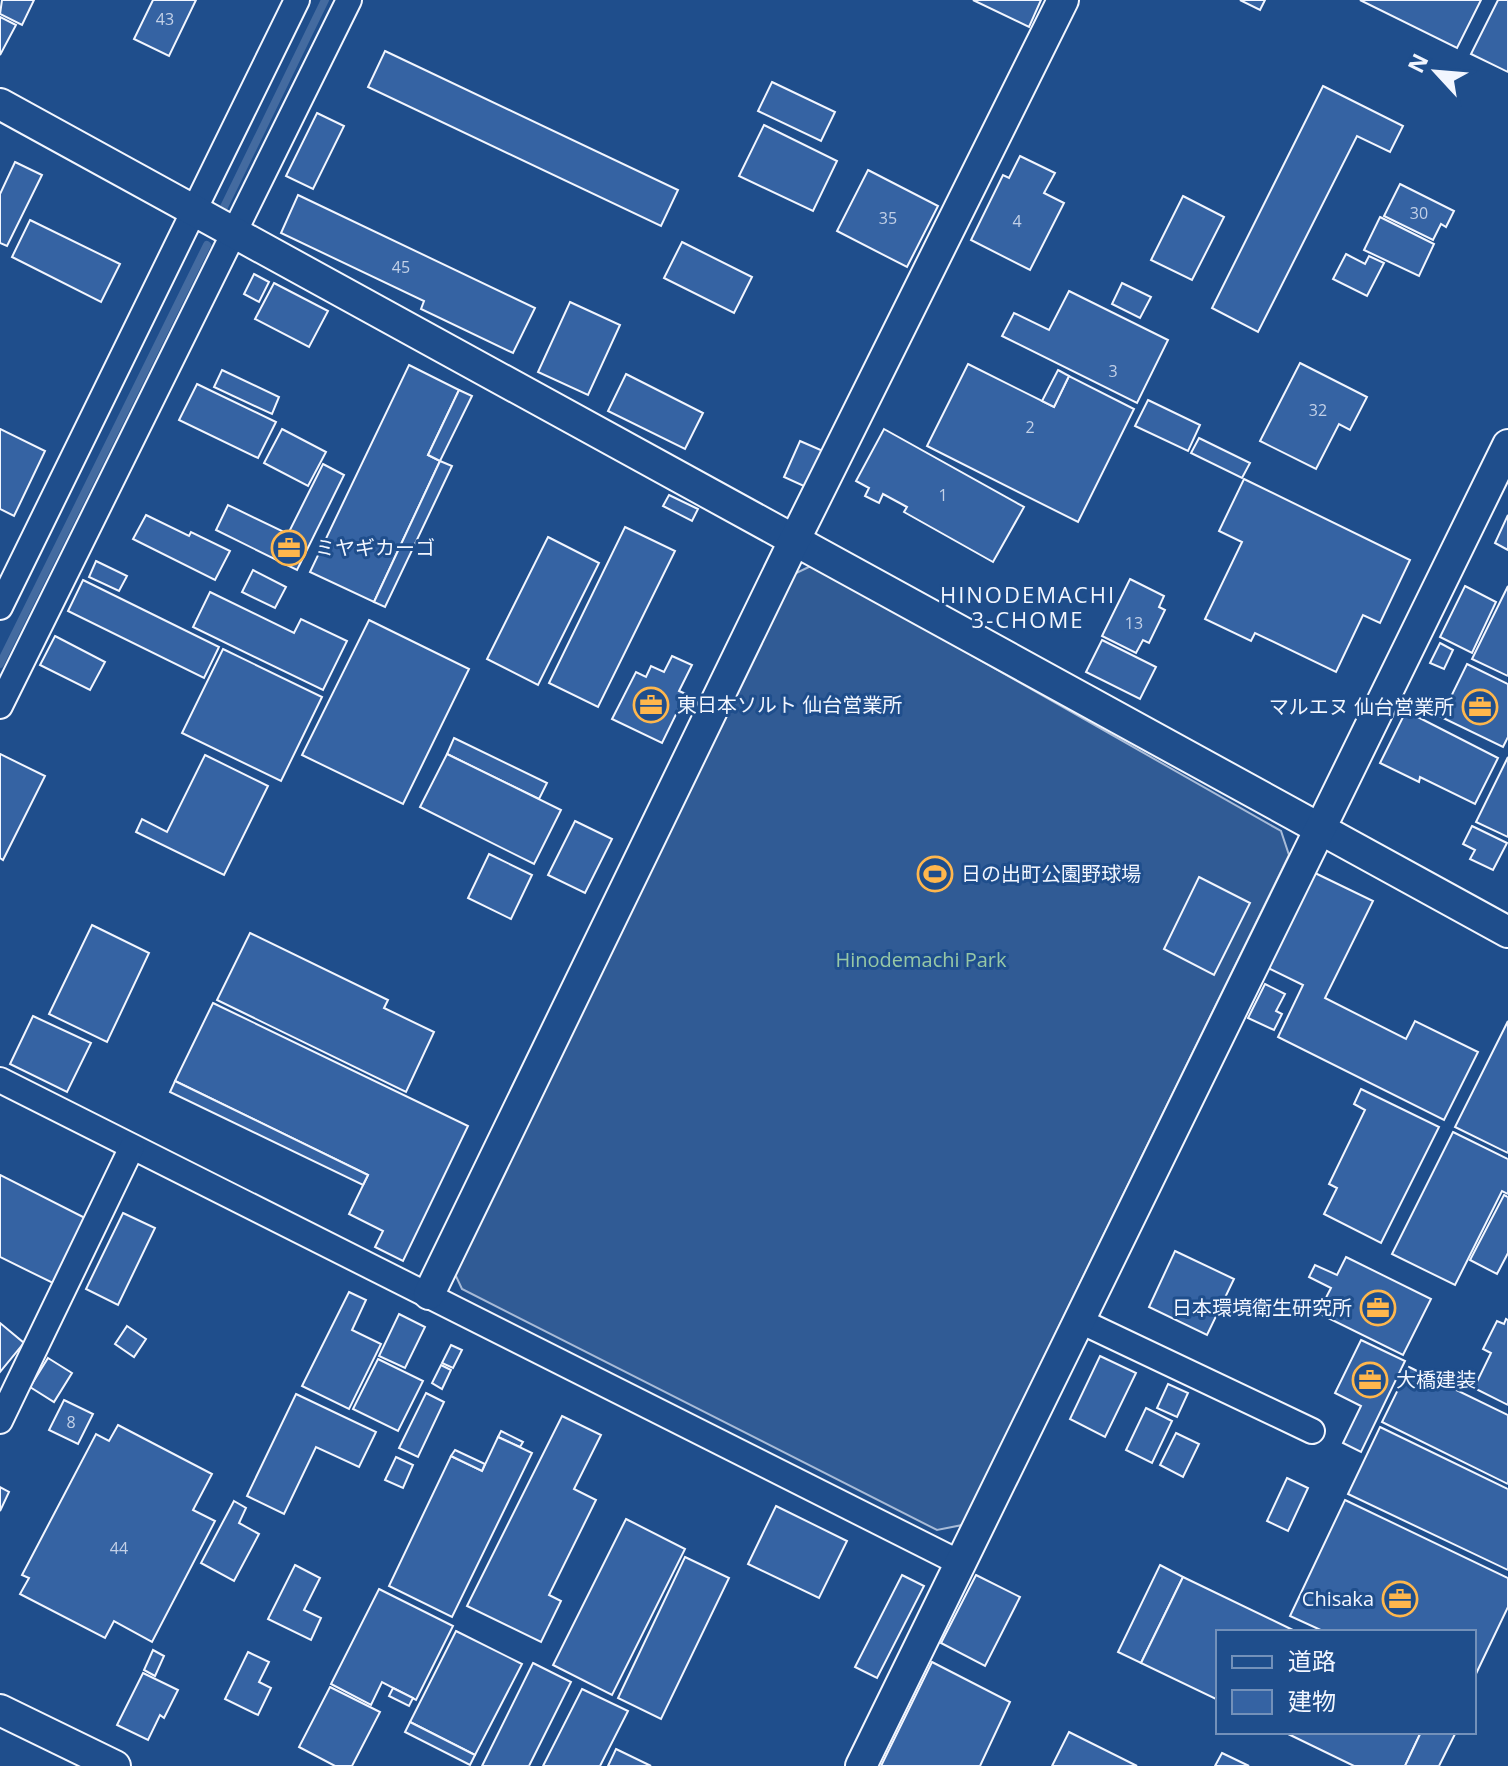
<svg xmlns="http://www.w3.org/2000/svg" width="1508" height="1766" font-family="'Open Sans','Noto Sans JP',sans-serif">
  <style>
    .built { fill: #305b95; stroke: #a8bbd7; stroke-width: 2 }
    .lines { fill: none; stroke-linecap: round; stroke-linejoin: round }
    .stream { stroke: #446ba0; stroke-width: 8 }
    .building { fill: #3563a3; stroke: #f2f6ff; stroke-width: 2 }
    .minor-casing { stroke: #f2f6ff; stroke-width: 28 }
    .tertiary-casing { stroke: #f2f6ff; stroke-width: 34 }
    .minor { stroke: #1f4e8c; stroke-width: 24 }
    .tertiary { stroke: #1f4e8c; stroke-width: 30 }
    .labels { text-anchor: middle; stroke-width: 6; stroke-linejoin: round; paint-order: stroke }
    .number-label { font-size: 16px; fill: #c3d1e8 }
    .poi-label { font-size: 20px; fill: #f2f6ff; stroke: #1f4e8c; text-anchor: start }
    .park-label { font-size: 20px; fill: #97c8a6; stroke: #1f4e8c }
    .neighbourhood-label { font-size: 22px; letter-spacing: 2px; fill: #f2f6ff; stroke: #1f4e8c }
  </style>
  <rect width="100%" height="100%" fill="#1f4e8c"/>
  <polygon class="built" points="813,565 1281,831 1289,855 962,1525 937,1530 462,1289 454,1272 792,575"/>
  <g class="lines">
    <g class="stream">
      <polyline points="224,207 325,0"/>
      <polyline points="0,664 207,245"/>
    </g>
  </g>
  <g class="building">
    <polygon points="2,0 34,0 22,25 0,14"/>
    <polygon points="153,0 196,0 169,56 134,39"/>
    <polygon points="973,0 1041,0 1029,27"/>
    <polygon points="1240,0 1265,0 1260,10"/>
    <polygon points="1360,0 1481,0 1457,48"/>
    <polygon points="1498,0 1508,0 1508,72 1471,54"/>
    <polygon points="0,17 16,25 0,55"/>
    <polygon points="385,51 678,190 661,226 368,87"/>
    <polygon points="772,82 835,112 821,141 758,111"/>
    <polygon points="1323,86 1403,126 1390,152 1357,136 1258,332 1212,308"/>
    <polygon points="317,113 344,126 313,189 286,176"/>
    <polygon points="764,125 837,161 813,211 739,176"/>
    <polygon points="1020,156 1055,173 1044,193 1064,203 1030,270 971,240 1003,175 1009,178"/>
    <polygon points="15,162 42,175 7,246 0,243 0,194"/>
    <polygon points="868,170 938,206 907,267 837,231"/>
    <polygon points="1400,184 1454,211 1446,227 1441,224 1433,240 1384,216"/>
    <polygon points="298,195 535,308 513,353 421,309 424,301 281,233"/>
    <polygon points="1183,196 1224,217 1192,280 1151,260"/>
    <polygon points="1380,217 1434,244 1419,276 1364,250"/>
    <polygon points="30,220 120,264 101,302 12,257"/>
    <polygon points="682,242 752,277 734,313 664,278"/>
    <polygon points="1346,254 1365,264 1369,256 1384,263 1367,296 1333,279"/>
    <polygon points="254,274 269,282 259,302 244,294"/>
    <polygon points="274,283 328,311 309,347 255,319"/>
    <polygon points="1122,283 1151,297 1140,318 1112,304"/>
    <polygon points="1069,291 1168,340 1137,403 1002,336 1014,313 1049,330"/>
    <polygon points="570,302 620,325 588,395 538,372"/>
    <polygon points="1300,363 1367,397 1350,430 1339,424 1316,469 1260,441"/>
    <polygon points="968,364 1054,407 1069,376 1134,409 1078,522 927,446"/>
    <polygon points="409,365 459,390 428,455 440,461 374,602 310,572"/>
    <polygon points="222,370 279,397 272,414 214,387"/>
    <polygon points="1058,370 1069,376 1054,407 1042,401"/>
    <polygon points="626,374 703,413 685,449 608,411"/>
    <polygon points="197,384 276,422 258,458 179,420"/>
    <polygon points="459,390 472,396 440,461 428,455"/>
    <polygon points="1148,400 1200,425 1188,451 1135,426"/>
    <polygon points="0,429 45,451 14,516 0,509"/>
    <polygon points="282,429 326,452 308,486 264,463"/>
    <polygon points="884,429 1024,507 993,562 904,512 907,507 883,494 879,503 865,496 869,488 856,481"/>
    <polygon points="1199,438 1250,463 1242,478 1191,453"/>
    <polygon points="800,441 823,451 806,487 784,477"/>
    <polygon points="440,461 452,466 385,607 374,602"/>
    <polygon points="323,464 344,475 297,570 216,530 228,505 288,534"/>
    <polygon points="1244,479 1410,560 1380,623 1363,615 1336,672 1255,633 1251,641 1205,619 1242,542 1219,531"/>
    <polygon points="669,495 698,509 692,521 663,506"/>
    <polygon points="146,515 189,536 191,532 230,551 215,580 133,539"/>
    <polygon points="1508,515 1508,550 1495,543"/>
    <polygon points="625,527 675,551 598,707 549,683"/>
    <polygon points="548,537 599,563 538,685 487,659"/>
    <polygon points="96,561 127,576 119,591 89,577"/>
    <polygon points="253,570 286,587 275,608 242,592"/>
    <polygon points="1130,579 1164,596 1159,607 1165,610 1149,643 1143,640 1136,653 1102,636"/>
    <polygon points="83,580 219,647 204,678 68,611"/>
    <polygon points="1465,586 1496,602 1472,653 1440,637"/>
    <polygon points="1508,586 1508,676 1472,659"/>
    <polygon points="210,592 294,633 301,619 347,641 323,690 193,627"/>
    <polygon points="369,620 469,669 403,804 302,755"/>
    <polygon points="55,636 105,662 90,690 40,665"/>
    <polygon points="1102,640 1156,667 1140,699 1086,672"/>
    <polygon points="1440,643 1453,650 1444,669 1430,663"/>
    <polygon points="223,649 322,697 281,781 182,733"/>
    <polygon points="672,656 692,665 679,691 686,694 662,743 612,719 636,672 646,677 651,666 664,672"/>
    <polygon points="1467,664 1508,684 1508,737 1503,747 1441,717"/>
    <polygon points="1406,711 1498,758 1475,804 1420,777 1419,782 1380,763"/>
    <polygon points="454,738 547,783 539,799 447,754"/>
    <polygon points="0,754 45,776 3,860 0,858"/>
    <polygon points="447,754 561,810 534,864 420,807"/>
    <polygon points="205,755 268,786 224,875 136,832 142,819 167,832"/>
    <polygon points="1508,757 1508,837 1476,822"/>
    <polygon points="575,821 612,839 585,893 548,875"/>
    <polygon points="1472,826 1507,843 1493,870 1470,859 1475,850 1463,844"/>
    <polygon points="489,854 532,875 511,919 468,898"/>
    <polygon points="1315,873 1373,901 1325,998 1406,1039 1415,1021 1478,1052 1444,1120 1278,1037 1303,985 1268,968"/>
    <polygon points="1199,877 1250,903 1214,975 1164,949"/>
    <polygon points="92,925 149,953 107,1042 49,1014"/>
    <polygon points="250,933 388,1000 384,1008 434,1032 406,1092 217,1000"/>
    <polygon points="1265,984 1285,994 1276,1011 1282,1014 1274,1030 1248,1018"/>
    <polygon points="213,1003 468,1126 403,1261 375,1247 383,1231 349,1214 368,1175 175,1081"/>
    <polygon points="33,1016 91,1043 67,1092 10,1064"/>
    <polygon points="1508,1021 1508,1153 1455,1127"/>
    <polygon points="175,1081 368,1175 363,1185 170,1092"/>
    <polygon points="1361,1089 1439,1127 1381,1243 1324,1214 1337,1188 1329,1184 1365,1110 1354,1104"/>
    <polygon points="1453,1132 1508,1159 1508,1194 1502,1191 1455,1285 1392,1254"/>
    <polygon points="0,1175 89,1220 57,1285 0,1257"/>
    <polygon points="1504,1195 1508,1197 1508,1253 1497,1274 1470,1260"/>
    <polygon points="123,1213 155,1228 118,1305 86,1289"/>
    <polygon points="1175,1251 1234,1279 1207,1335 1149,1307"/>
    <polygon points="1346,1257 1431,1299 1403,1355 1318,1313 1331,1288 1309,1277 1315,1265 1337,1275"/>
    <polygon points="349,1292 366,1300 352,1330 381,1344 349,1409 302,1386"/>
    <polygon points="399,1314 425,1327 405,1368 379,1356"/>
    <polygon points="1506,1319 1508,1320 1508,1405 1474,1388 1491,1353 1483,1349 1497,1321 1504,1324"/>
    <polygon points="0,1323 24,1343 0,1372"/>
    <polygon points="127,1326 146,1339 134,1357 115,1344"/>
    <polygon points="1361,1340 1405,1361 1361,1452 1343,1443 1361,1406 1335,1393"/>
    <polygon points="451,1345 462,1350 453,1368 442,1363"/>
    <polygon points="1100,1356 1136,1373 1105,1437 1070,1419"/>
    <polygon points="48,1358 72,1373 54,1402 30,1387"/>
    <polygon points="378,1359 423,1381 398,1431 353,1409"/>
    <polygon points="441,1365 451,1370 442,1389 432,1383"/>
    <polygon points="1409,1367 1508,1415 1508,1484 1382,1422"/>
    <polygon points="1168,1384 1188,1393 1177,1417 1157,1408"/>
    <polygon points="426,1393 444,1402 418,1457 399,1448"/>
    <polygon points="296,1394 376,1432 359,1467 316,1447 284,1514 247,1496"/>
    <polygon points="64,1400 93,1414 78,1444 49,1430"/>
    <polygon points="1146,1408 1172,1421 1152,1463 1126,1450"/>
    <polygon points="562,1416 601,1435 574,1489 596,1500 549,1595 561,1601 541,1642 467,1606"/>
    <polygon points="118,1425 212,1474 193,1510 215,1521 152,1642 114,1621 105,1638 20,1594 29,1578 22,1575 96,1434 109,1441"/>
    <polygon points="1380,1427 1508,1489 1508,1570 1348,1494"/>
    <polygon points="501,1431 523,1442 520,1447 498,1437"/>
    <polygon points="1176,1433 1199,1444 1183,1477 1160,1465"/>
    <polygon points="498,1437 532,1453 452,1617 389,1586 451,1456 482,1471"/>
    <polygon points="455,1450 485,1464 482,1471 451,1456"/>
    <polygon points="396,1457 413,1465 403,1488 385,1480"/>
    <polygon points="1287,1478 1308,1488 1288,1531 1267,1521"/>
    <polygon points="0,1487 9,1492 0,1511"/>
    <polygon points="1345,1500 1508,1578 1508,1607 1474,1678 1474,1632 1325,1632 1290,1616"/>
    <polygon points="234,1501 246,1508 239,1523 259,1534 234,1581 201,1563"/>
    <polygon points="776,1506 847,1541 819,1598 748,1564"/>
    <polygon points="626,1519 685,1549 612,1695 553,1665"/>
    <polygon points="685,1557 729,1578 661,1719 618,1698"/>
    <polygon points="295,1565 320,1578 304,1610 321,1618 311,1640 268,1619"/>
    <polygon points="1160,1565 1183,1577 1141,1663 1118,1652"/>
    <polygon points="902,1575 924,1586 877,1678 855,1667"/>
    <polygon points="976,1575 1020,1597 985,1666 941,1643"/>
    <polygon points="1183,1577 1297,1632 1218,1632 1218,1700 1141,1663"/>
    <polygon points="379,1589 453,1626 416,1700 382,1682 371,1705 331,1684"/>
    <polygon points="456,1631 522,1664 475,1755 410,1722"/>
    <polygon points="153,1650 164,1656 155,1676 144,1670"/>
    <polygon points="248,1652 269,1662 259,1682 271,1688 258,1715 225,1699"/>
    <polygon points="932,1662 1010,1702 980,1766 881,1766"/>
    <polygon points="533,1663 571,1682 529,1766 482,1766"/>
    <polygon points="143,1673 178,1690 164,1718 160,1715 148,1740 117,1725"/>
    <polygon points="330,1687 380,1712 352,1766 335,1766 299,1747"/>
    <polygon points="393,1688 413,1698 409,1706 389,1696"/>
    <polygon points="582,1689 628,1711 600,1766 543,1766"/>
    <polygon points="410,1722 475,1755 470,1765 405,1732"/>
    <polygon points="1069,1732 1137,1766 1052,1766"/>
    <polygon points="1284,1732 1421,1732 1405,1766 1354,1766"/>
    <polygon points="1421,1732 1456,1732 1439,1766 1405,1766"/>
    <polygon points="616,1749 651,1766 608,1766"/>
    <polygon points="1222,1753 1249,1766 1215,1766"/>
  </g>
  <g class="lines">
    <g class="minor-casing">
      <g id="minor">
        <polyline points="0,607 297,0"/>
        <polyline points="0,706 349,0"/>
        <polyline points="0,1080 958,1562"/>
        <polyline points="1078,1320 1312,1431"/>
        <polyline points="0,1421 132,1147"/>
      </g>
    </g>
    <g class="tertiary-casing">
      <g id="tertiary">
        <polyline points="0,104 1508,932"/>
        <polyline points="429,1294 795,539 1063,0"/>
        <polyline points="0,1710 115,1766"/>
        <polyline points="861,1766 1508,445"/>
      </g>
    </g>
    <use href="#minor" class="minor"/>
    <use href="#tertiary" class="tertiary"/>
  </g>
  <defs>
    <g id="office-ring" transform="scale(1.8)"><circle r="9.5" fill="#1f4e8c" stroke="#ffb74d" stroke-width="1.5"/><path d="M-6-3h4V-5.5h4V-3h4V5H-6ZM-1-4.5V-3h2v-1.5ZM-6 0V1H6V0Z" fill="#ffb74d"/></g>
    <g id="stadium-ring" transform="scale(1.8)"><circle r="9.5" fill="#1f4e8c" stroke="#ffb74d" stroke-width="1.5"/><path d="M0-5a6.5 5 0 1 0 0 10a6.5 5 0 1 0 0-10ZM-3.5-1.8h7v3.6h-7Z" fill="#ffb74d"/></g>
  </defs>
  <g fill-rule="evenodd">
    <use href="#office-ring" x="289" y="548"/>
    <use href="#office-ring" x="651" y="705"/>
    <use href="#office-ring" x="1480" y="707"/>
    <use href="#stadium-ring" x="935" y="874"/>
    <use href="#office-ring" x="1378" y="1308"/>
    <use href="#office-ring" x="1370" y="1380"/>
    <use href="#office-ring" x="1400" y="1599"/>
  </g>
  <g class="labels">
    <g class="number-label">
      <text x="165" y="25">43</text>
      <text x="1419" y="219">30</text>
      <text x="888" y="224">35</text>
      <text x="1017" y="227">4</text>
      <text x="401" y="273">45</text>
      <text x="1113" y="377">3</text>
      <text x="1318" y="416">32</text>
      <text x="1030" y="433">2</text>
      <text x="943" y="501">1</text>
      <text x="1134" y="629">13</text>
      <text x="71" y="1428">8</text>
      <text x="119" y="1554">44</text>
    </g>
    <g class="poi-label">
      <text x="315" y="555">ミヤギカーゴ</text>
      <text x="677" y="712">東日本ソルト 仙台営業所</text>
      <text x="1454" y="714" text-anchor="end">マルエヌ 仙台営業所</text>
      <text x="961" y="881">日の出町公園野球場</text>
      <text x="1352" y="1315" text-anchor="end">日本環境衛生研究所</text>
      <text x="1396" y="1387">大橋建装</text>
      <text x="1374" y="1606" text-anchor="end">Chisaka</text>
    </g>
    <g class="park-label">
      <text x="921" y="967">Hinodemachi Park</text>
    </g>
    <g class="neighbourhood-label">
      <text x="1028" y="603">HINODEMACHI<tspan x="1028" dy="25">3-CHOME</tspan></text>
    </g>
  </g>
  <rect x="1216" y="1630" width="260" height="104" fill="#1f4e8c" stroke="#7391ba" stroke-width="2"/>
  <rect x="1232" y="1656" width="40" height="12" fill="#1f4e8c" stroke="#7391ba" stroke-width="2"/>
  <text x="1288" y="1670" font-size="24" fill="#f2f6ff">道路</text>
  <rect x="1232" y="1690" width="40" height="24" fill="#3563a3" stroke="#7391ba" stroke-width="2"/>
  <text x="1288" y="1710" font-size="24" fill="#f2f6ff">建物</text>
  <g transform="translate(1436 72) rotate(296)" stroke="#1f4e8c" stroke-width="6" paint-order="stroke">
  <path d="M0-6L14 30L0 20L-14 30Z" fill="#f2f6ff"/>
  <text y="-12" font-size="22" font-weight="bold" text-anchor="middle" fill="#f2f6ff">N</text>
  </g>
</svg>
